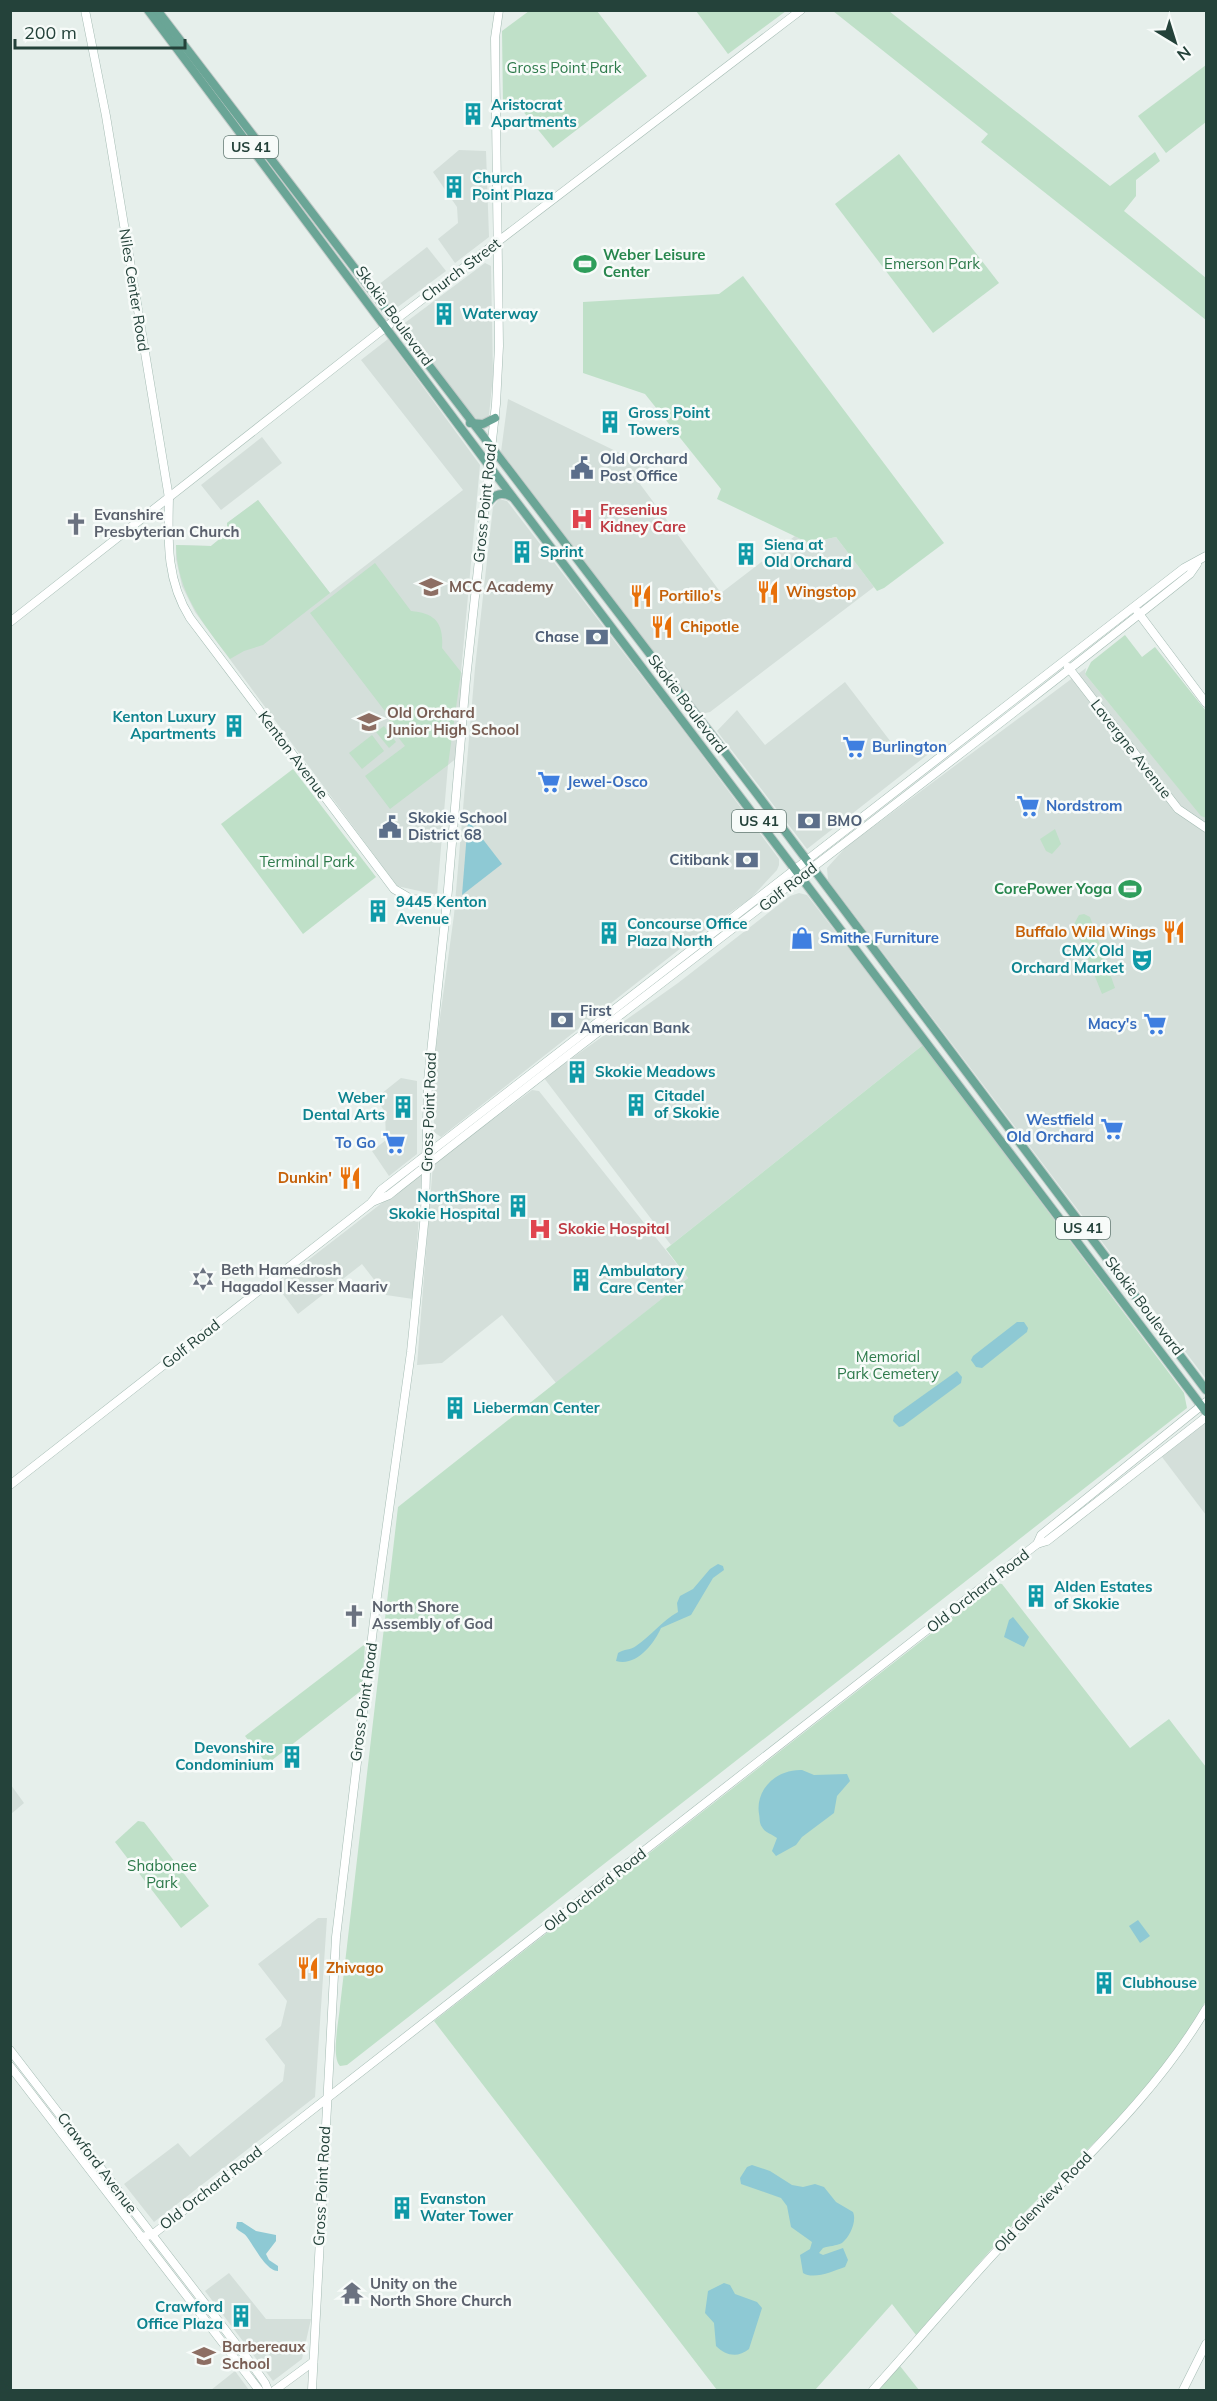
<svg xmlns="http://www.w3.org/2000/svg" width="1217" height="2401" font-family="Mulish,sans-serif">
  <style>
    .built { fill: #d4dfda }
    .green { fill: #bfe0c8 }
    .water { fill: #8ec9d4 }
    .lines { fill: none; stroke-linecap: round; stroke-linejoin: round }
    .secondary-casing { stroke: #a4bbb3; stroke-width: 9 }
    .primary-casing { stroke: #c2cac8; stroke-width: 10 }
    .secondary { stroke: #fff; stroke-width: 8 }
    .primary { stroke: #6aa596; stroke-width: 8 }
    .labels { text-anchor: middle; stroke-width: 5; stroke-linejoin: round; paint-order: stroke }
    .shield { fill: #f7fbf9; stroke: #637a73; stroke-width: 1.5 }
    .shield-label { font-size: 14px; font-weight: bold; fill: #24423a }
    .park-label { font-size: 15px; fill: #2d7a4b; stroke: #f7fbf9 }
    .culture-label { font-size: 15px; font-weight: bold; fill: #0d838f; stroke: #f7fbf9; text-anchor: start }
    .leisure-label { font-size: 15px; font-weight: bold; fill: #27864d; stroke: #f7fbf9; text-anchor: start }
    .street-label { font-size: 15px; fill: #24423a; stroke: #f7fbf9 }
    .service-label { font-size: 15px; font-weight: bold; fill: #4e5e75; stroke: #f7fbf9; text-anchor: start }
    .health-label { font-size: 15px; font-weight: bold; fill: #be3a42; stroke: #f7fbf9; text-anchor: start }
    .worship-label { font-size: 15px; font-weight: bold; fill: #5b616d; stroke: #f7fbf9; text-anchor: start }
    .education-label { font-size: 15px; font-weight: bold; fill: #785e54; stroke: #f7fbf9; text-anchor: start }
    .food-label { font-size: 15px; font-weight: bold; fill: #c56008; stroke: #f7fbf9; text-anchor: start }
    .shop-label { font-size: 15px; font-weight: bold; fill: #366cbe; stroke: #f7fbf9; text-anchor: start }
  </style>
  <rect width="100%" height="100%" fill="#e6efeb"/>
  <g class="built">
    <polygon points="459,150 486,151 489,237 455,263 438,239 458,223 457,207 433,172"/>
    <polygon points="427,247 446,271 391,312 373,289"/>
    <polygon points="485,263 491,266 493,376 489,415 480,421 473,416 402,325"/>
    <polygon points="388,339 480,465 461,672 466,679 458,757 448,765 437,895 397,886 195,612 182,586 176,559 176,545 211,546 227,533 227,523 258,500 330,593 463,490 361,360"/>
    <polygon points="508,399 657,471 640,484 721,593 795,536 809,543 836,537 874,587 710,712 701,714 501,452"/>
    <polygon points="262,437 282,463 221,510 201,485"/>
    <polygon points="499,499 507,501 689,738 779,859 779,865 777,870 750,899 695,937 441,1137 434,1132 433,1069 454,915 475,668 493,507"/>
    <polygon points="1086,668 1085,674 1201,815 1206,818 1206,1379 828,880 827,868 846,847"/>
    <polygon points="845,682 894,746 931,752 807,849 717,731 737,710 765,745"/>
    <polygon points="799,893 807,895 923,1045 671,1245 544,1078 678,983 790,896"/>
    <polygon points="401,1078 417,1081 417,1154 389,1176 372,1151 386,1140 385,1112 376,1098"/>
    <polygon points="532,1090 539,1091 688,1278 556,1383 502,1315 442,1363 417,1365 433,1164"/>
    <polygon points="422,1172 413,1299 386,1295 362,1264 298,1314 276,1285"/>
    <polygon points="1206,1422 1206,1515 1162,1457"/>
    <polygon points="11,1785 24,1803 11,1814"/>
    <polygon points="318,1918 327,1918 315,2097 154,2222 124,2184 178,2143 190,2157 283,2081 285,2065 265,2039 281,2026 287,2001 258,1964"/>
    <polygon points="229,2273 266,2319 311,2319 302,2359 273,2381 205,2291"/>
    <polygon points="235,2371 249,2390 211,2390"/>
  </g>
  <g class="green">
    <polygon points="529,11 597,11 647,76 553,148 513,99 503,106 502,31"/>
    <polygon points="696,11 786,11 728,54"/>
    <polygon points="833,11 889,11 1110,186 1155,152 1160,161 1136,180 1136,196 1124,211 1206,278 1206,320 981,142 988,134"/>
    <polygon points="1206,65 1206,122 1166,153 1138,116"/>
    <polygon points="899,154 999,283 933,333 835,204"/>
    <polygon points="743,276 944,543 884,588 877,591 836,537 809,543 717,499 721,489 645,394 583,373 583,302 719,294"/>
    <path d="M 258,500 L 330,593 L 263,645 L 244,651 L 230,659 C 203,623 177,593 176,545 L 211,546 L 227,533 L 227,523 Z"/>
    <path d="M 375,563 L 411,611 C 435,613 444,623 442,648 L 461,672 L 448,765 L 390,809 L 365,776 L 405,746 L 387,723 L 391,719 L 310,613 Z"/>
    <polygon points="1125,635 1142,657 1155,647 1206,711 1206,818 1201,816 1085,674 1091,662"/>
    <polygon points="384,726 396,742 389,748 376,732"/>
    <polygon points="372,735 384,751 362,769 349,753"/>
    <polygon points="293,769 376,877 303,934 221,824"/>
    <polygon points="1055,829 1061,844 1052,854 1046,851 1040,839"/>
    <polygon points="1084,914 1090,917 1115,988 1102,994 1074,924 1079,915"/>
    <path d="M 923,1045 L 1184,1393 L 1187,1408 L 347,2065 L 340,2066 C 331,2057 339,2020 340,2006 L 398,1507 L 688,1278 L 666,1249 Z"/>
    <polygon points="996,1583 1002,1584 1130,1748 1169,1719 1206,1767 1206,2001 1174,2054 1130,2107 1018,2219 916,2335 892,2304 815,2390 717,2390 434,2021"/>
    <polygon points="365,1644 362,1690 267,1764 245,1736"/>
    <polygon points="138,1821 144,1822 209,1906 181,1928 115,1842"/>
    <polygon points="900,2366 919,2390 879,2390"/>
  </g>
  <g class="water">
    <polygon points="468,820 502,864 462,895"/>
    <polygon points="1017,1322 1024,1322 1028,1328 1027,1332 982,1368 976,1367 971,1360 973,1356"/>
    <polygon points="957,1371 962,1377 961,1383 903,1426 899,1427 893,1421 894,1416"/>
    <path d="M 718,1564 L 723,1566 L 724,1570 L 713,1578 L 691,1615 L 661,1628 C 654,1644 636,1667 616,1661 L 618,1653 C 624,1649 631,1650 636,1646 C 652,1635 662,1621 678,1612 L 677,1603 L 680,1596 L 693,1589 L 710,1569 Z"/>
    <polygon points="1013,1617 1029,1637 1024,1647 1004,1637 1009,1620"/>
    <path d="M 802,1770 L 814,1775 L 847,1774 L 850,1781 L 837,1796 L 834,1813 L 802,1837 L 796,1845 L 776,1856 L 772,1851 L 777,1838 C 772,1834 765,1833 762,1827 C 759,1823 760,1818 759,1814 C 755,1789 777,1769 802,1770 Z"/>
    <polygon points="1138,1920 1150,1936 1140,1943 1129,1926"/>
    <path d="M 752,2165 L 770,2171 L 792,2185 L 803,2187 L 815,2184 L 824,2187 L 836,2202 L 853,2212 C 857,2221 850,2237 842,2243 C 836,2246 829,2246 823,2248 L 819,2253 L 823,2255 L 843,2248 L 848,2260 L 845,2267 C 833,2271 814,2280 803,2273 L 800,2255 L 810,2249 L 812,2242 L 791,2227 L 787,2206 L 781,2198 L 741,2184 L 740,2178 L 747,2167 Z"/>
    <path d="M 237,2222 L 242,2222 L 256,2231 L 276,2235 L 276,2241 L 266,2254 L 269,2260 L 278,2266 L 278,2271 C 266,2271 254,2246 247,2237 C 245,2233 239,2232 236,2228 Z"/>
    <path d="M 724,2283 L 730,2285 L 735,2294 L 757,2302 L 762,2308 L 749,2349 C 738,2358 726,2356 716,2346 L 714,2323 L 705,2313 L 708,2291 Z"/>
  </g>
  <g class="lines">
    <g class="secondary-casing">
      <g id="secondary">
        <path d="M 85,10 L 106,116 L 169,498 C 168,541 166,580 190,618 L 394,889 L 411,899 L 447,901"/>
        <polyline points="1137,611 1206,703"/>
        <polyline points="10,622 386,327 801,10"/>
        <polyline points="1068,667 1178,809 1206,828"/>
        <path d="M 372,1202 L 389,1195 C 654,985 926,785 1190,574 L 1197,564"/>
        <polyline points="10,1485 371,1203 381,1190 1184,568 1206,556"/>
        <polyline points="1037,1544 1041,1535 1206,1402"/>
        <polyline points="10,2050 253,2366 265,2383 268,2390"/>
        <polyline points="10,2066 259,2390"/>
        <polyline points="141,2237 152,2235 1037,1544 1047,1541 1206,1417"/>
        <polyline points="275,2390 313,2362"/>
        <polyline points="312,2390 336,1937 377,1596 411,1352 425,1214 428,1081 447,901 466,679 496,404 499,346 495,38 499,10"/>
        <path d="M 873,2390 C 922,2336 969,2279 1019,2227 C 1086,2157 1157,2092 1206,2009"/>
        <polyline points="1183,2390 1206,2344"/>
      </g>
    </g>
    <g class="primary-casing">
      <g id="primary">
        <polyline points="148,10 490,467 1206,1412"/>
        <polyline points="157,10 757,794 1206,1390"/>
        <polyline points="470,423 483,424 495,418"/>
        <path d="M 485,508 C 492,496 499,490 512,497"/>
      </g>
    </g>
    <use href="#secondary" class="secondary"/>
    <use href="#primary" class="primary"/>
  </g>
  <defs>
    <g id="building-bare" transform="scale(1.8)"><path d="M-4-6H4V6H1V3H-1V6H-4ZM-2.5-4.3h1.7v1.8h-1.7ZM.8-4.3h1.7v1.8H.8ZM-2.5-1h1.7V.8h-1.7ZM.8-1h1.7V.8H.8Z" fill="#0f9aa8" stroke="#f7fbf9" stroke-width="2.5" paint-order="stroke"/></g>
    <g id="stadium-bare" transform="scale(1.8)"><path d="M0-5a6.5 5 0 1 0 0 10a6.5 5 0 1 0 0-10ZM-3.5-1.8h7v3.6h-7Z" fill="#2e9e5b" stroke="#f7fbf9" stroke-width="2.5" paint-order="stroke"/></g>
    <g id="civic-bare" transform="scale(1.8)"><path d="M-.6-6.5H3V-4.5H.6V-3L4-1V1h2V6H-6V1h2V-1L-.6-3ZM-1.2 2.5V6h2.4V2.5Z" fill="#5c6f8a" stroke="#f7fbf9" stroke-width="2.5" paint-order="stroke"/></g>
    <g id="hospital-bare" transform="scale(1.8)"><path d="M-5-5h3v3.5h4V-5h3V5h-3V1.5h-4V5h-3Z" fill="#e0444e" stroke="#f7fbf9" stroke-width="2.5" paint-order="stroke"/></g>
    <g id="church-bare" transform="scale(1.8)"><path d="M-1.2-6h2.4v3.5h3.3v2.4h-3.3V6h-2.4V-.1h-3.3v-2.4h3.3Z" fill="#6b7280" stroke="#f7fbf9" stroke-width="2.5" paint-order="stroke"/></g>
    <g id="school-bare" transform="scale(1.8)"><path d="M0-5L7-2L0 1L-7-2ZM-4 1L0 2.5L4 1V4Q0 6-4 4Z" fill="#8d6e63" stroke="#f7fbf9" stroke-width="2.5" paint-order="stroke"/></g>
    <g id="restaurant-bare" transform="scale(1.8)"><path d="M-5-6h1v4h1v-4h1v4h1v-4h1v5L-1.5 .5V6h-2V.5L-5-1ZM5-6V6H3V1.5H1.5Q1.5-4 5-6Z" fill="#e8710a" stroke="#f7fbf9" stroke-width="2.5" paint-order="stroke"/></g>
    <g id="bank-bare" transform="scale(1.8)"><path d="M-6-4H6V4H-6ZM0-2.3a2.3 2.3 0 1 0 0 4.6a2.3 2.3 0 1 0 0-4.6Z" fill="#5c6f8a" stroke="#f7fbf9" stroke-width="2.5" paint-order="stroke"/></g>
    <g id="supermarket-bare" transform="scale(1.8)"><path d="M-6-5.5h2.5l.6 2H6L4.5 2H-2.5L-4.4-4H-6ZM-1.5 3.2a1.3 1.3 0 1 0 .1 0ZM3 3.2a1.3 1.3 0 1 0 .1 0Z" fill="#3f7fe0" stroke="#f7fbf9" stroke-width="2.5" paint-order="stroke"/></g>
    <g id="shop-bare" transform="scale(1.8)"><path d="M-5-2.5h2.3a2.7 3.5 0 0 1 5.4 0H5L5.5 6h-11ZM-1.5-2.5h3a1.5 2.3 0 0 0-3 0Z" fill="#3f7fe0" stroke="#f7fbf9" stroke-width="2.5" paint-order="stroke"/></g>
    <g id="theatre-bare" transform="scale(1.8)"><path d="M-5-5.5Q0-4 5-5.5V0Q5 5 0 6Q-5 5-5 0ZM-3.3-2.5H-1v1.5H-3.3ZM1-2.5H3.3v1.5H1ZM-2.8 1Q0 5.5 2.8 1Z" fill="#0f9aa8" stroke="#f7fbf9" stroke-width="2.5" paint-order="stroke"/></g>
    <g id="synagogue-bare" transform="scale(1.8)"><path d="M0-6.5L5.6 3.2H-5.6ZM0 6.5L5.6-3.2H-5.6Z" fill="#6b7280" stroke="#f7fbf9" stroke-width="2.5" paint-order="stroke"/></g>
    <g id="temple-bare" transform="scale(1.8)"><path d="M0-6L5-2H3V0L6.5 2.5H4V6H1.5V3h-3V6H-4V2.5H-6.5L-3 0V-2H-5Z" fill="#6b7280" stroke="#f7fbf9" stroke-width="2.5" paint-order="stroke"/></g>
  </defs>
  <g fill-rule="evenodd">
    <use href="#building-bare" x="473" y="114"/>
    <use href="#building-bare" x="454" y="187"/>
    <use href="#stadium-bare" x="585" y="264"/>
    <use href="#building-bare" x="444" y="314"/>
    <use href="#building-bare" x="610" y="422"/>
    <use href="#civic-bare" x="582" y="468"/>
    <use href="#hospital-bare" x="582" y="519"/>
    <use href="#church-bare" x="76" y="524"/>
    <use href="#building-bare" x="522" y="552"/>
    <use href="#building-bare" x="746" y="554"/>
    <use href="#school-bare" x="431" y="587"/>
    <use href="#restaurant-bare" x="768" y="592"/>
    <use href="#restaurant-bare" x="641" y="596"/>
    <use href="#restaurant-bare" x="662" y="627"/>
    <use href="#bank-bare" x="597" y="637"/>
    <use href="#school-bare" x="369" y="722"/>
    <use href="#building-bare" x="234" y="726"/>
    <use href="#supermarket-bare" x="854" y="747"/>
    <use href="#supermarket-bare" x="549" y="782"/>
    <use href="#supermarket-bare" x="1028" y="806"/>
    <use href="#bank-bare" x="809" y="821"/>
    <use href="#civic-bare" x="390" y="827"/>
    <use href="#bank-bare" x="747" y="860"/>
    <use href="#stadium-bare" x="1130" y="889"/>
    <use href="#building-bare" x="378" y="911"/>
    <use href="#restaurant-bare" x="1174" y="932"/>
    <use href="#building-bare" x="609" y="933"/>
    <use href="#shop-bare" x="802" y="938"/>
    <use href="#theatre-bare" x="1142" y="960"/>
    <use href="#bank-bare" x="562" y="1020"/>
    <use href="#supermarket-bare" x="1155" y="1024"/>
    <use href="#building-bare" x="577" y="1072"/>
    <use href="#building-bare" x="636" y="1105"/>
    <use href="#building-bare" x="403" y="1107"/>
    <use href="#supermarket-bare" x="1112" y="1129"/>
    <use href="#supermarket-bare" x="394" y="1143"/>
    <use href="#restaurant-bare" x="350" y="1178"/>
    <use href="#building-bare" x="518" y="1206"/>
    <use href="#hospital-bare" x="540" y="1229"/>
    <use href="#synagogue-bare" x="203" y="1279"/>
    <use href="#building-bare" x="581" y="1280"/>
    <use href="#building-bare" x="455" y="1408"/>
    <use href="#building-bare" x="1036" y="1596"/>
    <use href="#church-bare" x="354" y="1616"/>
    <use href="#building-bare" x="292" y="1757"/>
    <use href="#restaurant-bare" x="308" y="1968"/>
    <use href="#building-bare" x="1104" y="1983"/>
    <use href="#building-bare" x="402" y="2208"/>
    <use href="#temple-bare" x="352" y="2293"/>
    <use href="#building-bare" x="241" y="2316"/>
    <use href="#school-bare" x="204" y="2356"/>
  </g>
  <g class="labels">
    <g class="shield">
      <rect x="224" y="136" width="54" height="22" rx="4.5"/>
      <rect x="732" y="810" width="54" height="22" rx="4.5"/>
      <rect x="1056" y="1217" width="54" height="22" rx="4.5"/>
    </g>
    <g class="shield-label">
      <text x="251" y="152">US 41</text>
      <text x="759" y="826">US 41</text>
      <text x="1083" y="1233">US 41</text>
    </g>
    <g class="park-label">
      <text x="564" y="73">Gross Point Park</text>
      <text x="932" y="269">Emerson Park</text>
      <text x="307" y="867">Terminal Park</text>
      <text x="888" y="1362">Memorial<tspan x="888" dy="17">Park Cemetery</tspan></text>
      <text x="162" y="1871">Shabonee<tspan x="162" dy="17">Park</tspan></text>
    </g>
    <g class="culture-label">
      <text x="491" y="110">Aristocrat<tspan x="491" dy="17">Apartments</tspan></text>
      <text x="472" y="183">Church<tspan x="472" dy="17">Point Plaza</tspan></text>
      <text x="462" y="319">Waterway</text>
      <text x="628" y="418">Gross Point<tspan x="628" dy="17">Towers</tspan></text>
      <text x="764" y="550">Siena at<tspan x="764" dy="17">Old Orchard</tspan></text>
      <text x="540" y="557">Sprint</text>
      <text x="216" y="722" text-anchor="end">Kenton Luxury<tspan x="216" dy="17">Apartments</tspan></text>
      <text x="396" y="907">9445 Kenton<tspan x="396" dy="17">Avenue</tspan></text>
      <text x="627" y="929">Concourse Office<tspan x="627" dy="17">Plaza North</tspan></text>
      <text x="1124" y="956" text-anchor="end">CMX Old<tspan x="1124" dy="17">Orchard Market</tspan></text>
      <text x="595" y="1077">Skokie Meadows</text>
      <text x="654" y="1101">Citadel<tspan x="654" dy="17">of Skokie</tspan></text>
      <text x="385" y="1103" text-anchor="end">Weber<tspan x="385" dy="17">Dental Arts</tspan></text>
      <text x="500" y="1202" text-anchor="end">NorthShore<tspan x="500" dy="17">Skokie Hospital</tspan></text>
      <text x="599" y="1276">Ambulatory<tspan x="599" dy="17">Care Center</tspan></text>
      <text x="473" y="1413">Lieberman Center</text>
      <text x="1054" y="1592">Alden Estates<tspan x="1054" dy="17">of Skokie</tspan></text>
      <text x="274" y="1753" text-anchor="end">Devonshire<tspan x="274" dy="17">Condominium</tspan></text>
      <text x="1122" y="1988">Clubhouse</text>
      <text x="420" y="2204">Evanston<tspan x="420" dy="17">Water Tower</tspan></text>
      <text x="223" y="2312" text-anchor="end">Crawford<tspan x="223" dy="17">Office Plaza</tspan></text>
    </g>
    <g class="leisure-label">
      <text x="603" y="260">Weber Leisure<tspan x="603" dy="17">Center</tspan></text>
      <text x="1112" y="894" text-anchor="end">CorePower Yoga</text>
    </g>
    <g class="street-label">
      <text transform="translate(461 270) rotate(-37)" y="5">Church Street</text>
      <text transform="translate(134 290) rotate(81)" y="5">Niles Center Road</text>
      <text transform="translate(394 316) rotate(54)" y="5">Skokie Boulevard</text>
      <text transform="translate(485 503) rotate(-84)" y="5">Gross Point Road</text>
      <text transform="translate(687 704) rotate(53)" y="5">Skokie Boulevard</text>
      <text transform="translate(1131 749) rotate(52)" y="5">Lavergne Avenue</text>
      <text transform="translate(293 755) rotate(53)" y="5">Kenton Avenue</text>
      <text transform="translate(788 887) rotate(-38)" y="5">Golf Road</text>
      <text transform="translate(429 1112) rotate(-88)" y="5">Gross Point Road</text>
      <text transform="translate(1144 1306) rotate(53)" y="5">Skokie Boulevard</text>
      <text transform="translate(191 1344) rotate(-38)" y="5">Golf Road</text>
      <text transform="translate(978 1591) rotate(-38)" y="5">Old Orchard Road</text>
      <text transform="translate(364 1702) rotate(-82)" y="5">Gross Point Road</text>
      <text transform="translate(595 1890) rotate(-38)" y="5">Old Orchard Road</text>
      <text transform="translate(97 2163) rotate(53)" y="5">Crawford Avenue</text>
      <text transform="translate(322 2186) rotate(-87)" y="5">Gross Point Road</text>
      <text transform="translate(211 2188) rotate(-38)" y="5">Old Orchard Road</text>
      <text transform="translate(1043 2202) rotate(-46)" y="5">Old Glenview Road</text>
    </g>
    <g class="service-label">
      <text x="600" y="464">Old Orchard<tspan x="600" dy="17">Post Office</tspan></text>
      <text x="579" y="642" text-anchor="end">Chase</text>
      <text x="408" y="823">Skokie School<tspan x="408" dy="17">District 68</tspan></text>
      <text x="827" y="826">BMO</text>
      <text x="729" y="865" text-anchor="end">Citibank</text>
      <text x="580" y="1016">First<tspan x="580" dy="17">American Bank</tspan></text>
    </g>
    <g class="health-label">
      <text x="600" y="515">Fresenius<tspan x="600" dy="17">Kidney Care</tspan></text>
      <text x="558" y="1234">Skokie Hospital</text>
    </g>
    <g class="worship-label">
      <text x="94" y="520">Evanshire<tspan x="94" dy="17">Presbyterian Church</tspan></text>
      <text x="221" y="1275">Beth Hamedrosh<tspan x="221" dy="17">Hagadol Kesser Maariv</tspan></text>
      <text x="372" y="1612">North Shore<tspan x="372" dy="17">Assembly of God</tspan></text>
      <text x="370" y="2289">Unity on the<tspan x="370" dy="17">North Shore Church</tspan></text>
    </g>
    <g class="education-label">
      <text x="449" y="592">MCC Academy</text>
      <text x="387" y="718">Old Orchard<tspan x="387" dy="17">Junior High School</tspan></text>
      <text x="222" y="2352">Barbereaux<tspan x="222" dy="17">School</tspan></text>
    </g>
    <g class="food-label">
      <text x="786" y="597">Wingstop</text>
      <text x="659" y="601">Portillo's</text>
      <text x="680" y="632">Chipotle</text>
      <text x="1156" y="937" text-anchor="end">Buffalo Wild Wings</text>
      <text x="332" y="1183" text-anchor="end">Dunkin'</text>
      <text x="326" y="1973">Zhivago</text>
    </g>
    <g class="shop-label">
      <text x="872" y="752">Burlington</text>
      <text x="567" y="787">Jewel-Osco</text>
      <text x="1046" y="811">Nordstrom</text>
      <text x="820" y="943">Smithe Furniture</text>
      <text x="1137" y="1029" text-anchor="end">Macy's</text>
      <text x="1094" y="1125" text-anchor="end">Westfield<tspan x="1094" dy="17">Old Orchard</tspan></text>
      <text x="376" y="1148" text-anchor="end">To Go</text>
    </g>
  </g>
  <rect width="1217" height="2401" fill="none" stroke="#24423a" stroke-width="24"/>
  <g transform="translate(1175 42) rotate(142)" stroke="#f7fbf9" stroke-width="4.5" paint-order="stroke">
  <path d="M0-4.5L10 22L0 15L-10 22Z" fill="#24423a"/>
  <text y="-9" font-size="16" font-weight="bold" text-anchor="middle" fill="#24423a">N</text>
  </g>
  <path d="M15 39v9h170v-9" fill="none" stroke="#24423a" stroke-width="3"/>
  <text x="24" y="39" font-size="18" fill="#24423a" stroke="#f7fbf9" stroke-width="4.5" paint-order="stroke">200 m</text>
</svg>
